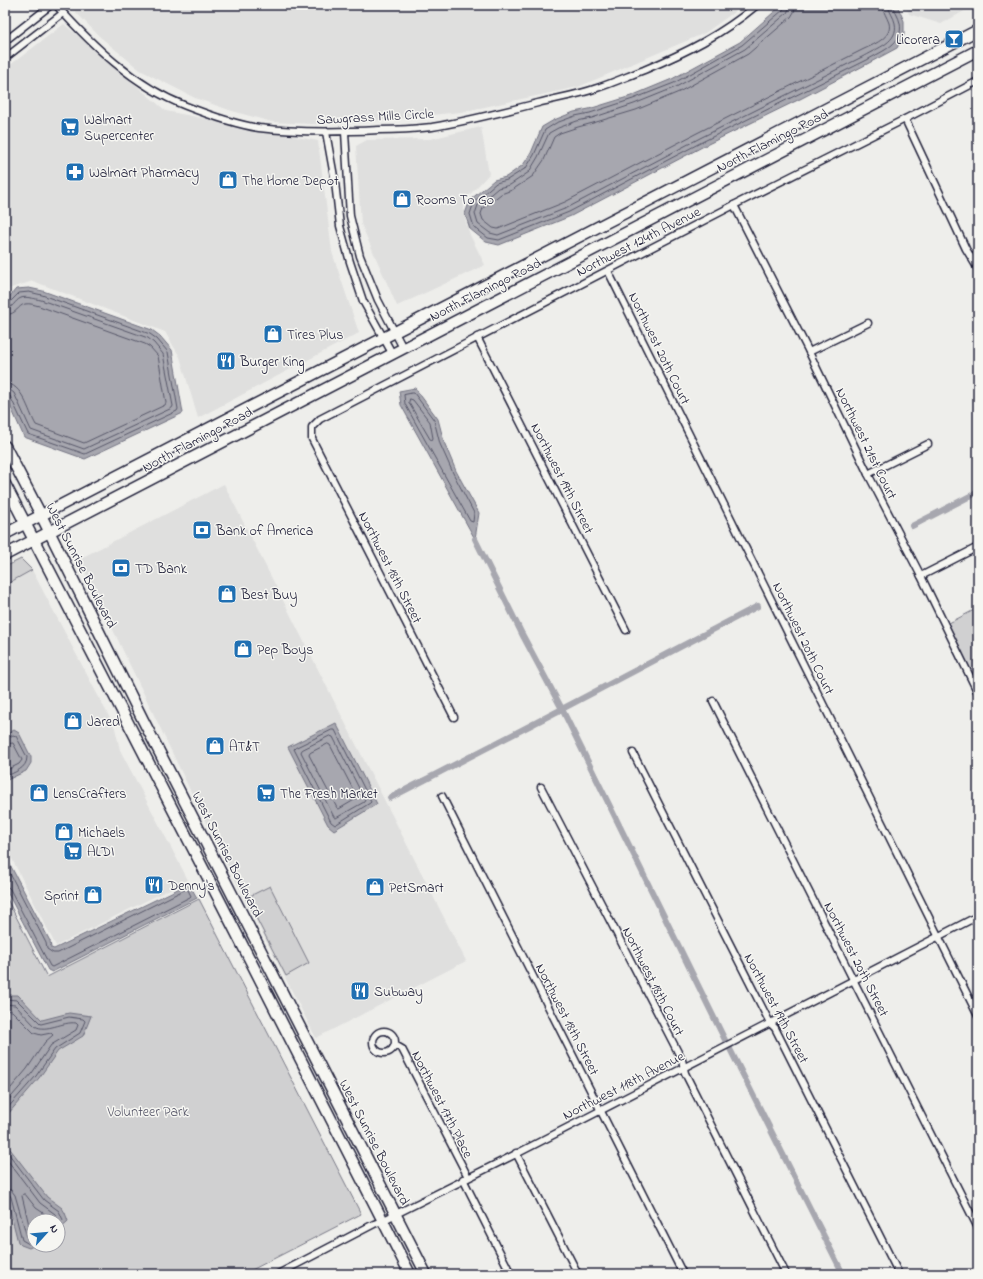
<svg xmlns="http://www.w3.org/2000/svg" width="983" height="1279" font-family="'Indie Flower',sans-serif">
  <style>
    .built { fill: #dfdfde }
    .green { fill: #d0d0d1; stroke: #797986; fill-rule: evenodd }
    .water { fill: #a7a7af; stroke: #727281 }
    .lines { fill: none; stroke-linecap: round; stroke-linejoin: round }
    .shore { stroke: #575769; stroke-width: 1 }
    .canal { stroke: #a7a7af; stroke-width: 6 }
    .minor-casing { stroke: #22223b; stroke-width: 9 }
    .trunk-casing { stroke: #22223b; stroke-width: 13 }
    .minor { stroke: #f6f6f2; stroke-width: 6 }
    .trunk { stroke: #f6f6f2; stroke-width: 10 }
    .labels { text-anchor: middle; stroke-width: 3; stroke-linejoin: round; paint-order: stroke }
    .poi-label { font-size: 14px; fill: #22223b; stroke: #f6f6f2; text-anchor: start }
    .street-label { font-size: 14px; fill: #22223b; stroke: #f6f6f2 }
    .park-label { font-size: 14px; fill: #565668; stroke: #f6f6f2 }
  </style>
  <rect width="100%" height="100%" fill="#eeeeeb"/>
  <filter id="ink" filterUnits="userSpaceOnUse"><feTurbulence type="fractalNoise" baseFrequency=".025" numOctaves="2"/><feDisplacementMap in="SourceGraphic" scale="8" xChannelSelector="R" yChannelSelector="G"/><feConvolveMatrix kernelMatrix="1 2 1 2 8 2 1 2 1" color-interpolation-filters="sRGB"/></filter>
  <g filter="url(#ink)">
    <g class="built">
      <polygon points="69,5 744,5 705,33 578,87 461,112 362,122 311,124 272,122 232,111 195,98 140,70 99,36"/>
      <polygon points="905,5 975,5 941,24 909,14"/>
      <polygon points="64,24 166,111 318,141 332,252 359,333 198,418 180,357 165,332 33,281 8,289 5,293 5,69"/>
      <polygon points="481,127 489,174 464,201 464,215 470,235 485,265 397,306 361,224 356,146 367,140 430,139"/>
      <polygon points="224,484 466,961 316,1038 204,819 79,559"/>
      <polygon points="21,559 32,570 115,728 120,750 188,880 56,946 5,845 5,567"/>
    </g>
    <g class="green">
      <polygon points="21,559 32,570 5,585 5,567"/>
      <polygon points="978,608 978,687 947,624"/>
      <polygon points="270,886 309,963 286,976 246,898"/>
      <path d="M 5,895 L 47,977 L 199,899 L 361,1214 L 244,1274 L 5,1274 ZM 34,1221 L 58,1221 L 58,1245 L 34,1245 Z"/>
    </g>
    <g class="water">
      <polygon points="782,5 897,5 904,21 904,35 897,48 869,63 802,98 704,146 571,216 499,245 486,242 470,229 465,214 470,200 494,180 506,177 523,165 531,153 542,127 554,120 574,112 589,109 631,96 672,79 740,42"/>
      <polygon points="29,288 43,291 152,330 160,336 172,350 183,413 85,459 24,437 5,394 5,302 16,289"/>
      <polygon points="415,388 438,419 444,442 456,471 479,513 475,539 401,405 399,391"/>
      <polygon points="336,723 377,804 334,830 328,825 288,747"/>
      <polygon points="14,730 19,733 31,757 31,763 26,771 5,781 5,736 9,733"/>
      <polygon points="5,855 50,941 51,948 54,949 186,885 191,887 197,898 52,972 48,970 5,888"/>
      <polygon points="5,995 18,995 42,1020 69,1013 91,1016 83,1036 58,1051 39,1078 8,1114 7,1145 47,1197 62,1208 65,1213 68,1221 58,1230 58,1221 34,1221 34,1245 35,1245 29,1248 21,1245 18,1242 5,1191"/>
    </g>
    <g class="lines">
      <g class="shore">
        <path d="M 785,5 L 783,10 L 742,45 L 674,83 L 633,99 L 590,113 L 575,116 L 556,123 L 545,130 L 534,155 L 526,168 L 507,180 L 496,183 L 474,202 L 470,214 L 474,227 L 488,238 L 499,240 L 569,212 L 702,142 L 867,60 C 882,51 904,44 900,23 C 899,17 894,11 893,5"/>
        <path d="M 790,5 L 789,9 L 787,13 L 745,49 L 676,87 L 634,104 L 592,118 L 577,121 L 558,128 L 549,133 L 538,157 L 529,172 L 510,185 L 498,188 L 478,205 L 475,214 L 478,224 L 490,233 L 498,235 L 567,208 L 700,138 L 864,56 C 877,48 899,42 895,23 C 894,17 889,12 888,5"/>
        <path d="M 796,5 L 794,12 L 791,17 L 748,54 L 679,92 L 636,110 L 593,123 L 578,127 L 560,133 L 554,137 L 544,160 L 533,176 L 512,190 L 501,194 L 483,208 L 481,214 L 483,220 L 493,228 L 498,229 L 565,202 L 697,133 L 862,50 C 872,45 893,38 889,23 C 887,17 883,12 882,5"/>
        <polyline points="5,304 9,303 19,293 29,292 42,295 150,334 157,339 168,352 178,409 177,411 85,454 28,434 10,396 8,394 5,394"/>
        <path d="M 5,309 C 14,308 14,301 21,298 C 26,296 35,299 41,300 L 148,338 L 154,343 L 163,354 L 173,406 L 172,408 L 84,449 L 31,430 L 14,393 L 10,390 L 5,389"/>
        <path d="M 5,315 C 18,314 17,306 25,304 C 30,303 35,305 39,306 L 145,344 L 150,347 L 158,356 L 166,403 L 165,405 L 84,443 L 36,425 C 28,411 23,384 5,383"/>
        <polygon points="412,393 414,393 434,420 440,444 453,473 474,513 473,522 470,521 405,404 404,395"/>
        <polygon points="410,399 413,400 430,422 433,438 432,440 430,439 409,403"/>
        <polygon points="332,730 335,730 371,802 370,803 335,825 331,822 294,749 295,748"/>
        <polygon points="330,736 333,737 365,800 364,802 336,818 334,817 301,752 302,750"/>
        <path d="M 5,739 L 8,738 L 13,735 L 16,736 L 27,757 C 27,769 14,772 5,777"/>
        <polyline points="5,744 13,743 22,760 19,764 5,771"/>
        <polygon points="328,744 330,745 357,797 356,799 339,809 337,808 309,755 310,753"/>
        <polyline points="5,864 46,943 47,949 53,953 58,953 186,889 188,890 191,896 190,897 52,967 50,966 10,889 8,887 5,887"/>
        <polyline points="5,999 17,1000 41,1024 69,1017 83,1019 85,1021 80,1033 55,1049 36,1076 5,1111"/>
        <path d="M 5,1004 L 15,1005 L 35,1026 C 46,1033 63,1021 76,1023 L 78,1025 L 76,1030 L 51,1045 L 32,1073 L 5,1104"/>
        <polyline points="5,1010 12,1011 34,1033 41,1035 51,1033 53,1035 45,1042 27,1069 5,1095"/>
        <polyline points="5,1149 44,1200 59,1211 63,1220 58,1225"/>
        <polyline points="5,1157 40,1203 55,1214 57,1219 56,1221"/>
        <polyline points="5,1189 11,1190 15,1195 27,1237 29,1238 34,1236"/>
        <polyline points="5,1194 9,1194 11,1197 22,1240 29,1244 34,1241"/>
        <polyline points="34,1230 30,1229 22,1196 23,1194 25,1194 36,1208 48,1216 48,1218 46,1221"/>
      </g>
      <g class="canal">
        <polyline points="912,526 978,492"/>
        <polyline points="475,539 522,634 562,709 725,1040"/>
        <polyline points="390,798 562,709 758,606"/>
        <polyline points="730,1049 843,1274"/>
      </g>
      <g class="minor-casing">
        <g id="minor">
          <path d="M 56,5 C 92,45 134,86 186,106 C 209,115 234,124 259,128 C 299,133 339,132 379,130 C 396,130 415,129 432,127 C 468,121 503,112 538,103 C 557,98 578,95 597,88 C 613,83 628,76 644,70 C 687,52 721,35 757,5"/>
          <polyline points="5,41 51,5"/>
          <polyline points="5,58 63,13"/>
          <polyline points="905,119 966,249 978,269"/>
          <polyline points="326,132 335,182 340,226 350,262 363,301 392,353"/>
          <polyline points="345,132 350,216 360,256 378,300 403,348"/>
          <polyline points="734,205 809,352 868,474 921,576 978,693"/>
          <polyline points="608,271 978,1016"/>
          <polyline points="477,337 626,630"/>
          <polyline points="809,352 868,323"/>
          <polyline points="868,474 928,444"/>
          <polyline points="921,576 978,547"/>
          <polyline points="713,701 978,1228"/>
          <polyline points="454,717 312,439 312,427 320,419 734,205 905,119 978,81"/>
          <polyline points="633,753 770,1023 775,1028 899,1274"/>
          <polyline points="541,787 682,1060 685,1073 786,1274"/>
          <polyline points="442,796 683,1274"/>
          <circle cx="384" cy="1042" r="11"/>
          <polyline points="395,1045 402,1049 468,1177"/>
          <polyline points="516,1153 578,1274"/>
          <polyline points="463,1179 511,1274"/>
          <polyline points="278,1274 374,1224 382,1221 520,1152 978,916"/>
        </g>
      </g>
      <g class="trunk-casing">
        <g id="trunk">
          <polyline points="5,446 41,515 143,720 279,986 426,1274"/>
          <polyline points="5,484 222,905 410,1274"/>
          <polyline points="5,534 978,30"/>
          <polyline points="5,555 978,50"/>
        </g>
      </g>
      <use href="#minor" class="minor"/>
      <use href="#trunk" class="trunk"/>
    </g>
  </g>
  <defs>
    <g id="bar-square" transform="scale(1)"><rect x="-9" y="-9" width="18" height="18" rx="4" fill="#1f6fb2" stroke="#f6f6f2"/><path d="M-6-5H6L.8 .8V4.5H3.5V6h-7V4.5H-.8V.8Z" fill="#fff"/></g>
    <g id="supermarket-square" transform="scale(1)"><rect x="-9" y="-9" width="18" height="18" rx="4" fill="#1f6fb2" stroke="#f6f6f2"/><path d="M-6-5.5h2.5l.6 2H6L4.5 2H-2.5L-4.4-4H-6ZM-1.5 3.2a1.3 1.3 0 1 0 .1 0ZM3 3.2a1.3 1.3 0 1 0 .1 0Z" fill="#fff"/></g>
    <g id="pharmacy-square" transform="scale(1)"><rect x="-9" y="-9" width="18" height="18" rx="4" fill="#1f6fb2" stroke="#f6f6f2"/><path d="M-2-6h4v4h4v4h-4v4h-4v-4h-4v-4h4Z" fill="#fff"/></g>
    <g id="shop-square" transform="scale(1)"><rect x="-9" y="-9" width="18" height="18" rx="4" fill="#1f6fb2" stroke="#f6f6f2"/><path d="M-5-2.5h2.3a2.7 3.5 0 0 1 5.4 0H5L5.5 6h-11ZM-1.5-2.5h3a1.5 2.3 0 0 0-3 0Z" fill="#fff"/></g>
    <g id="restaurant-square" transform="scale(1)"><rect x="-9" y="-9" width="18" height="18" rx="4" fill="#1f6fb2" stroke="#f6f6f2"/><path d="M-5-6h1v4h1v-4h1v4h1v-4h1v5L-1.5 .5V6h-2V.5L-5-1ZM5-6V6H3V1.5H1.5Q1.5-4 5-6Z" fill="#fff"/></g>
    <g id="bank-square" transform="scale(1)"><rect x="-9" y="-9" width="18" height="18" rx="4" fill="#1f6fb2" stroke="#f6f6f2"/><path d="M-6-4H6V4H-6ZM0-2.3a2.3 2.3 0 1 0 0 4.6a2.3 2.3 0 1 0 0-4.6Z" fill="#fff"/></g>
  </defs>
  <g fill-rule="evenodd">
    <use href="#bar-square" x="954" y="39"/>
    <use href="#supermarket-square" x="70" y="127"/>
    <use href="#pharmacy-square" x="75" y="172"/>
    <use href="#shop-square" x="228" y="180"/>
    <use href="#shop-square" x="402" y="199"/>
    <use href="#shop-square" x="273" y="334"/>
    <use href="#restaurant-square" x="226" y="361"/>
    <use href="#bank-square" x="202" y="530"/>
    <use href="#bank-square" x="121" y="568"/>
    <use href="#shop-square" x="227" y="594"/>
    <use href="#shop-square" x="243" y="649"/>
    <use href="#shop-square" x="73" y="721"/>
    <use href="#shop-square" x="215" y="746"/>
    <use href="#shop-square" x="39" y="793"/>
    <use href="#supermarket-square" x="266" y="793"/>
    <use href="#shop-square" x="64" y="832"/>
    <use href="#supermarket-square" x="73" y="851"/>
    <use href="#restaurant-square" x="154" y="885"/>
    <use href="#shop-square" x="375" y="887"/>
    <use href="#shop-square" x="93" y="895"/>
    <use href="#restaurant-square" x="360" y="991"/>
  </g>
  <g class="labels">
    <g class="poi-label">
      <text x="940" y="44" text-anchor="end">Licorera</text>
      <text x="84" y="124">Walmart<tspan x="84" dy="16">Supercenter</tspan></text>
      <text x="89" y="177">Walmart Pharmacy</text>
      <text x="242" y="185">The Home Depot</text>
      <text x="416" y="204">Rooms To Go</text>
      <text x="287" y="339">Tires Plus</text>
      <text x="240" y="366">Burger King</text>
      <text x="216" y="535">Bank of America</text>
      <text x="135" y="573">TD Bank</text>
      <text x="241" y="599">Best Buy</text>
      <text x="257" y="654">Pep Boys</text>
      <text x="87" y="726">Jared</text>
      <text x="229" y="751">AT&amp;T</text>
      <text x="53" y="798">LensCrafters</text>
      <text x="280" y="798">The Fresh Market</text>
      <text x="78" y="837">Michaels</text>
      <text x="87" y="856">ALDI</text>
      <text x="168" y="890">Denny's</text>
      <text x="389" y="892">PetSmart</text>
      <text x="79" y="900" text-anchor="end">Sprint</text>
      <text x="374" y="996">Subway</text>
    </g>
    <g class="street-label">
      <text transform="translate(375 116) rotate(-3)" y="5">Sawgrass Mills Circle</text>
      <text transform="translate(772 140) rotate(-27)" y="5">North Flamingo Road</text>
      <text transform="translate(638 241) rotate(-27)" y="5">Northwest 124th Avenue</text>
      <text transform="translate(485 289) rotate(-27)" y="5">North Flamingo Road</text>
      <text transform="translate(660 348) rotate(64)" y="5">Northwest 20th Court</text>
      <text transform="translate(197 439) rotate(-28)" y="5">North Flamingo Road</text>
      <text transform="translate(867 443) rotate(64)" y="5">Northwest 21st Court</text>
      <text transform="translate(563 478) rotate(63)" y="5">Northwest 19th Street</text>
      <text transform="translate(82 565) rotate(63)" y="5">West Sunrise Boulevard</text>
      <text transform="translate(391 567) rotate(63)" y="5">Northwest 18th Street</text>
      <text transform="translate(804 638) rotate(64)" y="5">Northwest 20th Court</text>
      <text transform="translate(228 854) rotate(63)" y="5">West Sunrise Boulevard</text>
      <text transform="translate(857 959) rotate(63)" y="5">Northwest 20th Street</text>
      <text transform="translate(654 981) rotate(63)" y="5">Northwest 18th Court</text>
      <text transform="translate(777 1008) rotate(62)" y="5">Northwest 19th Street</text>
      <text transform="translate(568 1019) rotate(63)" y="5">Northwest 18th Street</text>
      <text transform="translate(623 1085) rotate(-27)" y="5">Northwest 118th Avenue</text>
      <text transform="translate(443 1104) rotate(63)" y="5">Northwest 17th Place</text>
      <text transform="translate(375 1142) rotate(63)" y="5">West Sunrise Boulevard</text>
    </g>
    <g class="park-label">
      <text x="148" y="1116">Volunteer Park</text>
    </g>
  </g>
  <rect width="983" height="1279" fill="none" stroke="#f6f6f2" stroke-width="20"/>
  <rect x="10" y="10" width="963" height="1259" fill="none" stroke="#22223b" stroke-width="1.5" filter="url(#ink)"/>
  <g transform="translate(46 1233) rotate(63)"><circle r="19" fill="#f6f6f2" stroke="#a1a1a9"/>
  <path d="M0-3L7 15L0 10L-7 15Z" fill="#1f6fb2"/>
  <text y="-6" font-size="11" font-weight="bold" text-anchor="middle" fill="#22223b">N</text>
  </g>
</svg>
